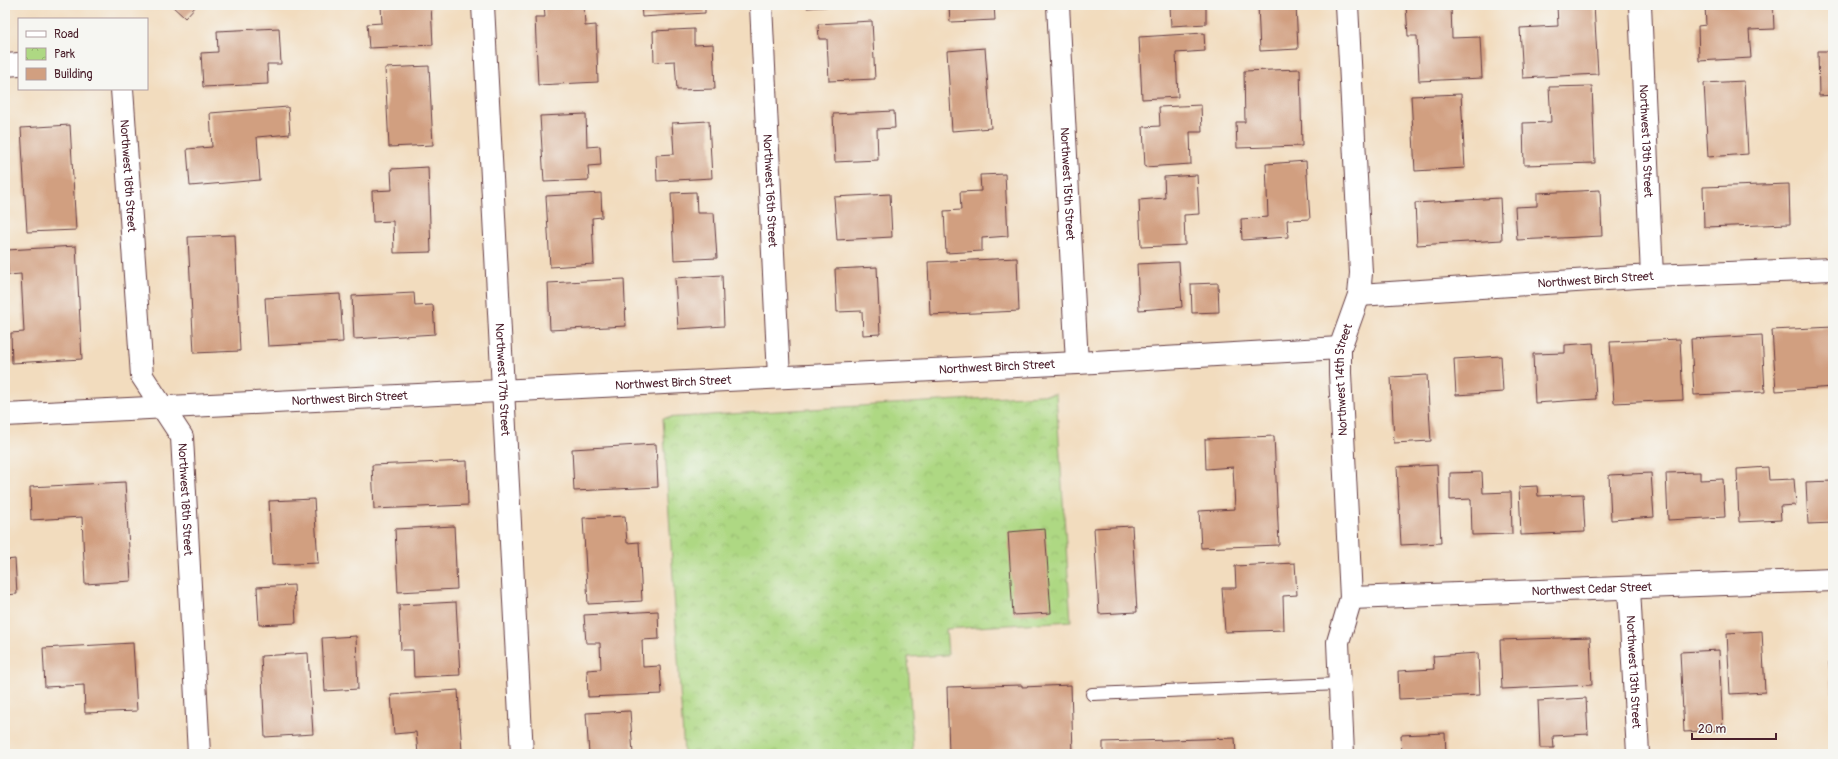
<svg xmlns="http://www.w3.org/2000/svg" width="1838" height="759" font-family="Pangolin,sans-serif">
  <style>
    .park { fill: url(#park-crowns); stroke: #7c7c57 }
    .building { fill: #d19f80 }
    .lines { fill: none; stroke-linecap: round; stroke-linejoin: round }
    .lane-casing { stroke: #633b41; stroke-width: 14 }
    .street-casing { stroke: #633b41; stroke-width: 24 }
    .lane { stroke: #fff; stroke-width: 12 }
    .street { stroke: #fff; stroke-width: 22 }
    .labels { text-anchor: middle; stroke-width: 3.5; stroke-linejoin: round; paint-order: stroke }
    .street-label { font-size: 12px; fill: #4a1f2b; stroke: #f6f6f2 }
  </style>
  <defs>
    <pattern id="park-crowns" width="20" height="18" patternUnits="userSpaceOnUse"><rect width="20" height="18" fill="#aed883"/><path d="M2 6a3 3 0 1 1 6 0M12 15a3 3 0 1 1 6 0" fill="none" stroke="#97b971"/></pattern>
  </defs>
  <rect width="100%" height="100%" fill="#f6f6f2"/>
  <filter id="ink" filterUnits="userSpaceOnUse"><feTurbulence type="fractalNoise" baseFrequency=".025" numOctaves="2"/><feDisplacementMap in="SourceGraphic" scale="8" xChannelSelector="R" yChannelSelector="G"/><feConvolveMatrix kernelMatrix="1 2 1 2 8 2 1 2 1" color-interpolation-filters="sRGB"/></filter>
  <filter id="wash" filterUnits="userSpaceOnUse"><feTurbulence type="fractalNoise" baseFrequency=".012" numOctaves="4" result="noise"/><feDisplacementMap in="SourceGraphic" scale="16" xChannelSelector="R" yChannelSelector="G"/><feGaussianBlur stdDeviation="0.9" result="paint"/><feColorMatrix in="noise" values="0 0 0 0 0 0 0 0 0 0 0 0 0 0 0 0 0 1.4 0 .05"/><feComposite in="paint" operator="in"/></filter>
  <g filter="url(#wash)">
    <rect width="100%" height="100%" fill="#f2dcbe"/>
    <polygon class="park" points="1056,394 1071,621 946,629 948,655 908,657 913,754 684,754 663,418"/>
    <g id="blocks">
      <g class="building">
        <polygon points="171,5 197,5 185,18"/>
        <polygon points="390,5 431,5 433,45 369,48 367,24 382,23 381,6"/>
        <polygon points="544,5 584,5 585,26 596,25 598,82 538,85 535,17 545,17"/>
        <polygon points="641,5 705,5 705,13 642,17"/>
        <polygon points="807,5 837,5 837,6 807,8"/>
        <polygon points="949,5 994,5 995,20 950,22"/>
        <polygon points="1135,5 1167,5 1167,6 1135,7"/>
        <polygon points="1170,5 1206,5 1206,24 1171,26"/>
        <polygon points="1258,5 1296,5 1298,49 1260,51"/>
        <polygon points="1406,5 1451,5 1452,38 1480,37 1482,78 1419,81 1417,36 1408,36"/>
        <polygon points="1557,5 1594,5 1598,74 1523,78 1520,28 1558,26"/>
        <polygon points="1705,5 1773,5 1774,29 1749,30 1751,58 1699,61 1698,26 1706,25"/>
        <rect x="1830" y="5" width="3" height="15"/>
        <polygon points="872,21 875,79 829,81 827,39 819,39 818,24"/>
        <polygon points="279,28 281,64 267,64 268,84 203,87 201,53 218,52 217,31"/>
        <polygon points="694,29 694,45 713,44 715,89 677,90 675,61 654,62 653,31"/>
        <polygon points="1204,33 1205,51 1176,53 1178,97 1142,99 1139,37"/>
        <polygon points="985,48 991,128 952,131 947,51"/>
        <polygon points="1818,51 1833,51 1833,95 1819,96"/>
        <polygon points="429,66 433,145 389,147 385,68"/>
        <polygon points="1300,69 1302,146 1237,148 1236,122 1245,122 1244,71"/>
        <polygon points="1744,81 1748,154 1708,157 1704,83"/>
        <polygon points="1592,86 1595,163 1524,165 1523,123 1551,122 1549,87"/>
        <polygon points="1461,94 1465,168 1415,171 1411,96"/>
        <polygon points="1201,105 1202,132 1190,132 1191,164 1145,167 1143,127 1160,126 1159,107"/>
        <polygon points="288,107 290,134 257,137 260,180 190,186 187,149 212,147 210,113"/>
        <polygon points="894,111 895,128 877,129 878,160 835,162 833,114"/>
        <polygon points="586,114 587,147 600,146 601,165 588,166 589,180 544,182 540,116"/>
        <polygon points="709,121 712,178 657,181 656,155 674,154 672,123"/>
        <polygon points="70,125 76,230 27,232 21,128"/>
        <polygon points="1306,161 1310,219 1287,220 1288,237 1242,240 1241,219 1268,217 1266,164"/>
        <polygon points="428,167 431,252 394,253 393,221 373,222 372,191 392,190 391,169"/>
        <polygon points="1005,174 1008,236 982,238 982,251 946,253 944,211 961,210 960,192 981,191 980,175"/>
        <polygon points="1197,175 1199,214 1184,215 1185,245 1141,247 1139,200 1165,198 1164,177"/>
        <polygon points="1789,184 1790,224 1704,227 1703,187"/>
        <polygon points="1600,190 1602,236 1517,240 1515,207 1537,206 1537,193"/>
        <polygon points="696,192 697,213 714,213 717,258 674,260 671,193"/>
        <polygon points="601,193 602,217 592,218 594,264 550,267 546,196"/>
        <polygon points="890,194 892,237 837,240 834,197"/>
        <polygon points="1500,198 1502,240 1417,245 1415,203"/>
        <polygon points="235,235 240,351 194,353 188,237"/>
        <polygon points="76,246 82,359 12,363 11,333 24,332 21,274 8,275 7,250"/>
        <polygon points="1017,258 1019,311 930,315 928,262"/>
        <polygon points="1179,262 1182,307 1139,310 1137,264"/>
        <polygon points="877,267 880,334 863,335 862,311 837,312 835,269"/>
        <polygon points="722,275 724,326 678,329 675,278"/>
        <polygon points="624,279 626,326 550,330 548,283"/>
        <polygon points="1218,283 1219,312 1192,313 1191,284"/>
        <polygon points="414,293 415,306 433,305 435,334 354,339 352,296"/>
        <polygon points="340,294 343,342 268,346 265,298"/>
        <polygon points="1833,327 1833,387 1776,391 1772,330"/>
        <polygon points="1762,335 1765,392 1694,395 1691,339"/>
        <polygon points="1680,339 1683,400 1614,403 1610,342"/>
        <polygon points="1593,343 1596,399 1535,403 1533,354 1565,353 1565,345"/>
        <polygon points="1501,356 1503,392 1456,395 1454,359"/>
        <polygon points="1427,375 1431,441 1394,443 1391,377"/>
        <polygon points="1274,436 1279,545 1201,548 1199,511 1235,509 1233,467 1206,469 1205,439"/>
        <polygon points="656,444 658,487 574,491 572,449"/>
        <polygon points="467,461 468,505 374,509 372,465"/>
        <polygon points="1437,465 1441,543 1401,545 1397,467"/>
        <polygon points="1768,467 1769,480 1794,479 1796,505 1780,506 1781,520 1739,522 1737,469"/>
        <polygon points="1482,472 1483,493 1511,492 1512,534 1472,535 1471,499 1450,500 1450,473"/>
        <polygon points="1700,472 1700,480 1723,479 1725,517 1668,520 1666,473"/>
        <polygon points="1651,473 1654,517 1611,520 1609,475"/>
        <polygon points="1833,481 1833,523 1808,524 1806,482"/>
        <polygon points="125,482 131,581 85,584 82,517 31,520 30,487"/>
        <polygon points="1537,486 1538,496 1583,494 1585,532 1521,535 1519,487"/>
        <polygon points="314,499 318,563 272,565 269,501"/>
        <polygon points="625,516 627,543 639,542 642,601 588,604 583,518"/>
        <polygon points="454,526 457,589 398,592 395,529"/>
        <polygon points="1132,526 1137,612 1099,614 1094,528"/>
        <polygon points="1045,529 1051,613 1013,615 1008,532"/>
        <polygon points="15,559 17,594 5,595 5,560"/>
        <polygon points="1295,563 1297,595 1283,596 1284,630 1225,632 1222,588 1236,588 1235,566"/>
        <polygon points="294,585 296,623 259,625 257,587"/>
        <polygon points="456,602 460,675 414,677 413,650 401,650 399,605"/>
        <polygon points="658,611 659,639 642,640 643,667 660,666 662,694 588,697 587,670 601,669 600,643 586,643 584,615"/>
        <polygon points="1762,631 1765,692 1730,694 1727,633"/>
        <polygon points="356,636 358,689 325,691 322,638"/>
        <polygon points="1590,637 1592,685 1502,689 1500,640"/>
        <polygon points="133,643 137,711 85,713 84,685 45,687 43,648"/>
        <polygon points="1719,650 1723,730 1684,732 1680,652"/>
        <polygon points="308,653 313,734 265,737 261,656"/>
        <polygon points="1478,653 1480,695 1399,699 1398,671 1434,669 1433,656"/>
        <polygon points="1829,662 1833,662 1833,692 1831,692"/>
        <polygon points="1022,685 1022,687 1071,685 1073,754 949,754 947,687"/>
        <polygon points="458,690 462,752 418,754 416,732 394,734 391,695"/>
        <polygon points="1586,698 1588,734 1553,736 1554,748 1540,748 1538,701"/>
        <polygon points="630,711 633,754 589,754 586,713"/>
        <polygon points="1445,733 1446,754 1402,754 1401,735"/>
        <polygon points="1235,738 1236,754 1103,754 1103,742"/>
        <polygon points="309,751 309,754 269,754 269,753"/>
      </g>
    </g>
  </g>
  <g filter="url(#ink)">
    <use href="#blocks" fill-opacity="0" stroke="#633b41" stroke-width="1"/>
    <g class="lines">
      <g class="lane-casing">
        <polyline id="lane" points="1092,694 1340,684"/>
      </g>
      <g class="street-casing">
        <g id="street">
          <path id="s1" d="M 483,5 L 522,754"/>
          <path id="s2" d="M 761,5 L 779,377"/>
          <path id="s3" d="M 1058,5 L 1077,363"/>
          <path id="s4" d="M 1640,5 L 1652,276"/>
          <polyline points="5,65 19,64"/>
          <path id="s5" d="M 122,89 L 142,376 L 182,437 L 199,754"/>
          <path id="s6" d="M 1359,295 L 1652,276 L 1833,269"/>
          <path id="s7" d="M 5,415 L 1077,363 L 1340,348"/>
          <path id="s8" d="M 1629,589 L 1638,754"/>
          <path id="s9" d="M 1351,598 L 1833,580"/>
          <path id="s10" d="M 1343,754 L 1338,642 L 1351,598 L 1340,373 L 1340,348 L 1359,295 L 1361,273 L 1347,5"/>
        </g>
      </g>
      <use href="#lane" class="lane"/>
      <use href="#street" class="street"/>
    </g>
  </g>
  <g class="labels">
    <g class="street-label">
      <text dy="4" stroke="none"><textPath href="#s4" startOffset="136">Northwest 13th Street</textPath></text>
      <text dy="4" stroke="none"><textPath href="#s5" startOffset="87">Northwest 18th Street</textPath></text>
      <text dy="4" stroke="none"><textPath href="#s3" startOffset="179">Northwest 15th Street</textPath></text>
      <text dy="4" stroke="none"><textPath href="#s2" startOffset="186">Northwest 16th Street</textPath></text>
      <text dy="4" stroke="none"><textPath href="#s6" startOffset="237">Northwest Birch Street</textPath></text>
      <text dy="4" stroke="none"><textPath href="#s7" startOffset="993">Northwest Birch Street</textPath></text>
      <text dy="4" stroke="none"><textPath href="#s1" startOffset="375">Northwest 17th Street</textPath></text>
      <text dy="4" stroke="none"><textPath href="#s10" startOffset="377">Northwest 14th Street</textPath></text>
      <text dy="4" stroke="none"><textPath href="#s7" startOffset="669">Northwest Birch Street</textPath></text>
      <text dy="4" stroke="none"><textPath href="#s7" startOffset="345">Northwest Birch Street</textPath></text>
      <text dy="4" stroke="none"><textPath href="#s5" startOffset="423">Northwest 18th Street</textPath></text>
      <text dy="4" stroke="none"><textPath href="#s9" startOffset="241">Northwest Cedar Street</textPath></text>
      <text dy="4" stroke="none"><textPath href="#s8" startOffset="83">Northwest 13th Street</textPath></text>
    </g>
  </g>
  <rect width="1838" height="759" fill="none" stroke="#f6f6f2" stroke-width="20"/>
  <rect x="18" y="18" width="130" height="72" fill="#f6f6f2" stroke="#b1a0a2"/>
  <rect x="26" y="31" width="20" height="6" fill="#ffffff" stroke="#b1a0a2"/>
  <text x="54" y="38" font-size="12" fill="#4a1f2b">Road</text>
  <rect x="26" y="48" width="20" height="12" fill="url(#park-crowns)" stroke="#b1a0a2"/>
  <text x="54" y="58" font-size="12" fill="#4a1f2b">Park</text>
  <rect x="26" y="68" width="20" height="12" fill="#d19f80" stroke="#b1a0a2"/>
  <text x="54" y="78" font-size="12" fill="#4a1f2b">Building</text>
  <path d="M1692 733v6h84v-6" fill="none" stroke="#4a1f2b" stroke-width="2"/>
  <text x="1698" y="733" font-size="12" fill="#4a1f2b" stroke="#f6f6f2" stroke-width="3" paint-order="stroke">20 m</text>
</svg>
